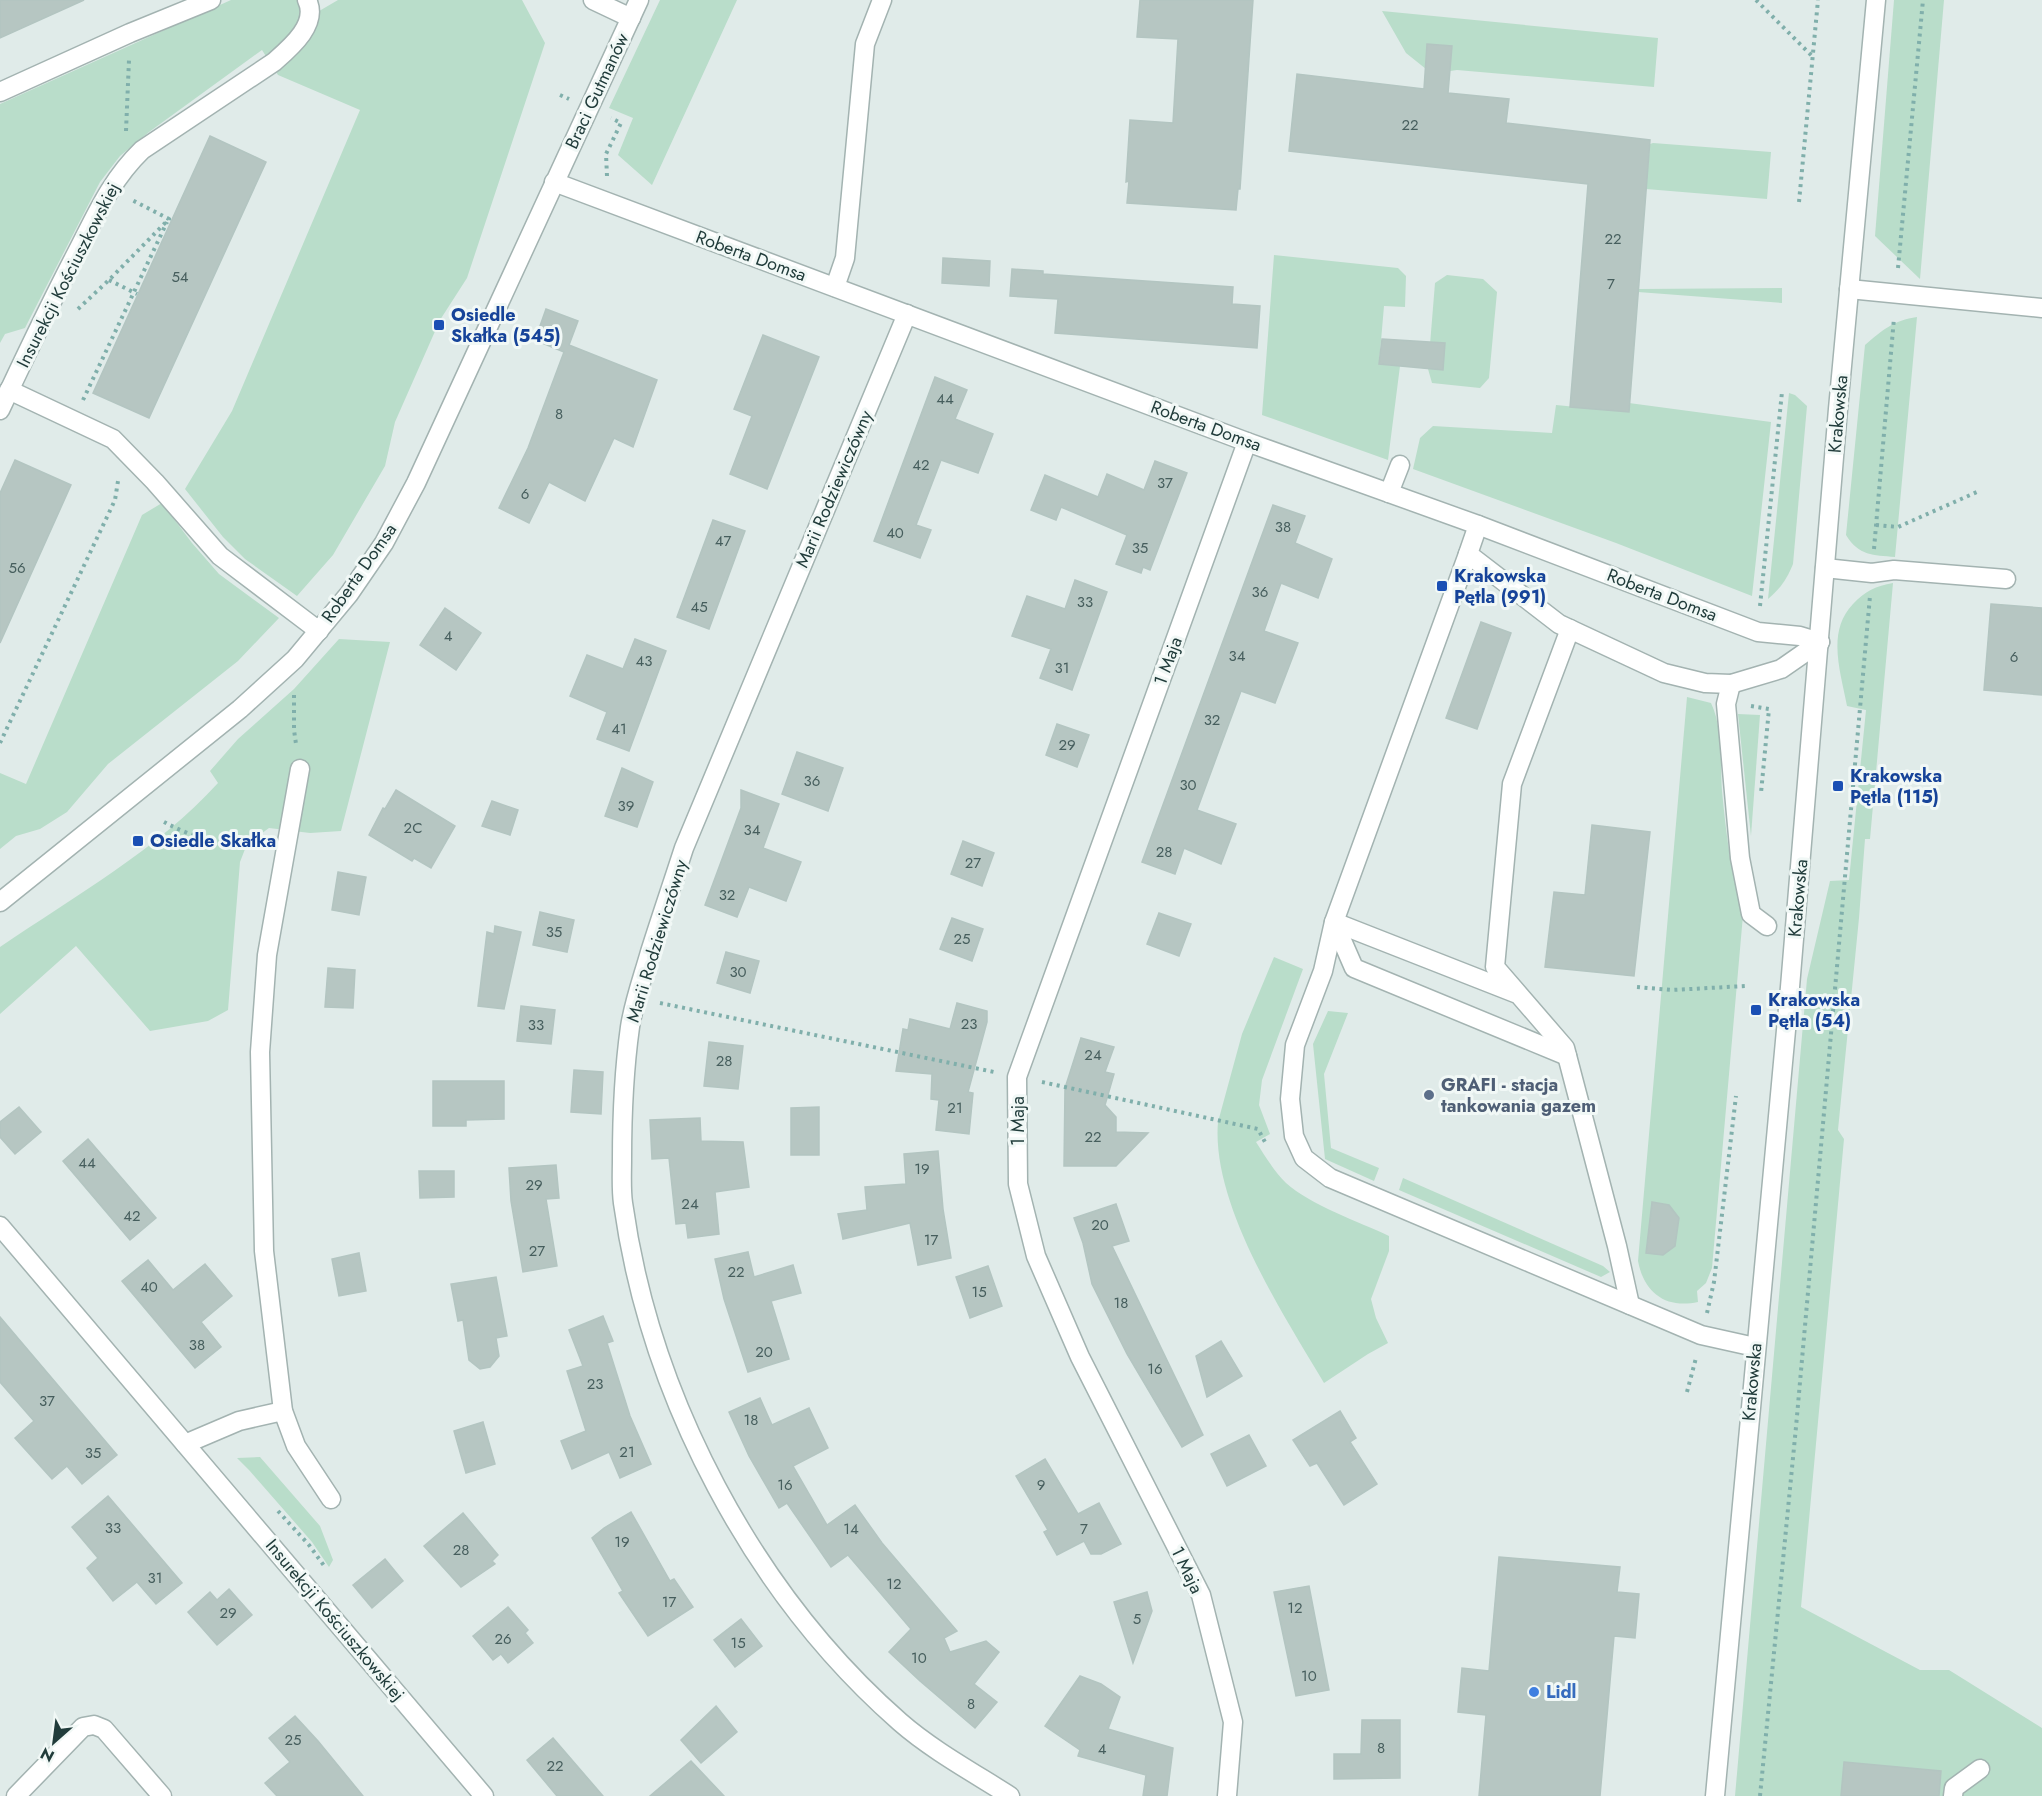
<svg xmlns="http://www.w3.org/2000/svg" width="2042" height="1796" font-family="Jost,sans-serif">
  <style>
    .green { fill: #b9ddca }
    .building { fill: #b6c6c2; stroke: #b3c5c1; stroke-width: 1.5 }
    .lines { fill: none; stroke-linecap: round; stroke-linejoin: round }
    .minor-casing { stroke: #a3b3b1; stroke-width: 21 }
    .path { stroke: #80afab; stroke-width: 4; stroke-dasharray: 3 4.5; stroke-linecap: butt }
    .minor { stroke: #fff; stroke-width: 18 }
    .transit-dot { fill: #1a4fb4; stroke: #f1f8f6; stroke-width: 2 }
    .service-dot { fill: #5c6f8a; stroke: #f1f8f6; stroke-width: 2 }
    .shop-dot { fill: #3f7fe0; stroke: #f1f8f6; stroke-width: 2 }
    .labels { text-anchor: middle; stroke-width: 6; stroke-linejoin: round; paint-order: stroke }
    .number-label { font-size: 15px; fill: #465e5d }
    .street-label { font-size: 18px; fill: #213c3b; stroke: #f1f8f6 }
    .transit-label { font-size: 18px; font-weight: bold; fill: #164399; stroke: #f1f8f6; text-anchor: start }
    .service-label { font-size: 18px; font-weight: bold; fill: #4e5e75; stroke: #f1f8f6; text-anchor: start }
    .shop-label { font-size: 18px; font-weight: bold; fill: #366cbe; stroke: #f1f8f6; text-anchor: start }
  </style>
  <rect width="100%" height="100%" fill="#e0ebe9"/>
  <g class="green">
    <polygon points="231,0 301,0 302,17 297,24 338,0 522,0 545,43 467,278 440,320 395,422 385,466 333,555 297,596 245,559 223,537 185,489 232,411 360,110 278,75 262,50 149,132 120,156 100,182 27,324 25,328 5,334 0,343 0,104"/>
    <polygon points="660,0 737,0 652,185 618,155 633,118 609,108"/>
    <polygon points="1894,0 1944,0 1920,279 1875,236"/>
    <polygon points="1382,11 1658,38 1654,87 1457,70 1450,71 1452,46 1428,44 1426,69 1406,53"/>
    <polygon points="1653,143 1771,152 1767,199 1646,189 1650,144"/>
    <polygon points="1274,255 1398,268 1406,276 1405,307 1384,306 1379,364 1400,366 1388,460 1262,415"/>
    <polygon points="1447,275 1483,279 1497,292 1489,378 1480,388 1432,383 1428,369 1435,283"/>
    <polygon points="1782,288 1782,303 1638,292 1639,289"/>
    <path d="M 1917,317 L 1895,557 C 1873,555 1859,556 1846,535 L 1865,345 C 1881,331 1894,320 1917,317 Z"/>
    <path d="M 1789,393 L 1795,395 L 1807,406 L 1793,564 C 1787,579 1780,589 1768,599 Z"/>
    <polygon points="1629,403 1771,422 1752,596 1616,543 1413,469 1420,438 1433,426 1552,433 1556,405 1628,412"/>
    <polygon points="162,503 192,543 219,574 279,618 238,661 108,764 67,812 40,829 16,836 0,849 0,773 26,784 142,515"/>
    <path d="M 1893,583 L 1870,839 L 1865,839 L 1859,918 L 1838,1130 L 1844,1139 L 1801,1607 L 1920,1670 L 1949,1670 L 2042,1728 L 2042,1796 L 1735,1796 L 1807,979 L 1830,881 L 1849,880 L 1866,710 L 1847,706 C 1841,673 1826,632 1853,604 C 1865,591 1876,586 1893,583 Z"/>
    <path d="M 339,639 L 390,642 L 341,831 L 310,833 L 269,828 L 247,844 L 240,862 L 228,1010 L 208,1021 L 150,1031 L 76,946 L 0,1014 L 0,947 C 75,896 157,850 218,783 L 210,771 L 238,739 L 294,689 Z"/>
    <path d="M 1687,697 L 1711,703 C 1723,728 1720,763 1722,791 C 1726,833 1731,874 1743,915 L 1712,1268 L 1706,1283 L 1697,1291 L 1698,1302 C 1666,1309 1644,1293 1638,1261 Z"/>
    <polygon points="1738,714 1760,715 1751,836"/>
    <path d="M 1274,957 L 1303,969 L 1262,1080 L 1259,1105 L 1270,1134 L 1256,1142 C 1265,1156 1274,1171 1286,1183 C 1310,1205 1360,1222 1389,1236 L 1389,1251 L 1371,1299 L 1376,1318 L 1388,1343 L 1368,1354 L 1324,1383 C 1283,1314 1211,1204 1218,1122 L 1242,1034 Z"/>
    <polygon points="1328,1011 1348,1013 1324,1074 1331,1148 1379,1168 1374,1181 1325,1159 1313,1044"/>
    <polygon points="1403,1178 1603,1266 1610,1272 1601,1277 1399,1190"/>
    <polygon points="260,1457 320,1526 333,1560 329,1567 312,1542 249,1470 237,1458"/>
  </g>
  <g class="building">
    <polygon points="0,0 84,0 0,38"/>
    <polygon points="1140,0 1253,0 1240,189 1238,189 1236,210 1127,203 1129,181 1126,182 1130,120 1173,123 1178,39 1137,37"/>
    <polygon points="1427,44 1452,46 1448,93 1509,99 1506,123 1650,140 1629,412 1570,407 1588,184 1289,151 1297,74 1424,89"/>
    <polygon points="210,136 266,162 149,418 93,393"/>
    <polygon points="943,258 990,261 989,286 942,283"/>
    <polygon points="1012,269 1043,271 1043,274 1233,287 1232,304 1260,306 1257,348 1055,333 1058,299 1010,296"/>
    <polygon points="546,309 578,321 569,345 657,380 633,447 614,438 585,501 549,482 529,523 499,508 528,448 564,352 535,340"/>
    <polygon points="763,335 819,357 767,489 730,474 752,416 734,409"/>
    <polygon points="1382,339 1445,343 1443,370 1379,364"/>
    <polygon points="935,377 967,390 955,419 993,434 978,473 941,460 916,525 931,530 920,558 874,541"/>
    <polygon points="15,460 71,485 0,643 0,493"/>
    <polygon points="1155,461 1187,473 1150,570 1143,567 1141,573 1116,564 1127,535 1061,507 1056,520 1031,510 1045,475 1098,497 1107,474 1144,490"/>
    <polygon points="1273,505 1305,516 1295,543 1332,559 1318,598 1281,583 1264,631 1298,643 1275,703 1241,691 1218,753 1197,810 1236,824 1221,864 1184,848 1175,874 1142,862"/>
    <polygon points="713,520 745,531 709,629 677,617"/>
    <polygon points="1075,580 1107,592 1072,690 1040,678 1051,649 1012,636 1027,596 1065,609"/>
    <polygon points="1991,604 2042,608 2042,695 1984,690"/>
    <polygon points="445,608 481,633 456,670 420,645"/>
    <polygon points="1481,622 1511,633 1477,729 1446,718"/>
    <polygon points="635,639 666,651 629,751 597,739 607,712 570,696 587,655 623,669"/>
    <polygon points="1057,724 1089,735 1077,767 1046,755"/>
    <polygon points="797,752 843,768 828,811 782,794"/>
    <polygon points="622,768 653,782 637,827 605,816"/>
    <polygon points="396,790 455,826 431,868 414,858 412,861 369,835 383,808 385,809"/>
    <polygon points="741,790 779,804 763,848 801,862 786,901 749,887 737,917 705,905 741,808"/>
    <polygon points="492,801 518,810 510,835 482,826"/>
    <polygon points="1592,825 1650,832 1634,976 1545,967 1554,892 1585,895"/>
    <polygon points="963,841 994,853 982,886 951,874"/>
    <polygon points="338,872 366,877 359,915 332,910"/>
    <polygon points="540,912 574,920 567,952 533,945"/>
    <polygon points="1159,913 1191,924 1179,956 1147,944"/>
    <polygon points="952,918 983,929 972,961 940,949"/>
    <polygon points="495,926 521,932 504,1009 478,1006 487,932 494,934"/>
    <polygon points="726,952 759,961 750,993 717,983"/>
    <polygon points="328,968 355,970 353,1008 325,1007"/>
    <polygon points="957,1003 987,1011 987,1022 968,1092 973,1093 969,1134 936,1130 939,1100 931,1099 932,1074 896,1071 903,1029 908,1030 910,1019 950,1029"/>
    <polygon points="521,1006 555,1010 551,1044 517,1041"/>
    <polygon points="1081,1038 1114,1047 1105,1072 1114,1074 1105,1105 1116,1117 1116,1132 1148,1133 1116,1166 1064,1166 1065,1088"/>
    <polygon points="709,1042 743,1046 738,1089 704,1086"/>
    <polygon points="574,1070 603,1072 601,1114 571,1112"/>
    <polygon points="433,1081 504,1081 504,1119 466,1120 466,1126 433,1126"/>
    <polygon points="19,1107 41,1132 15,1154 0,1137 0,1122"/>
    <polygon points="819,1107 819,1155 791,1155 791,1108"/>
    <polygon points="700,1118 701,1141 743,1142 749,1187 715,1192 719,1234 688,1238 686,1223 676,1224 669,1158 652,1159 650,1120"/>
    <polygon points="88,1139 156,1218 130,1240 63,1161"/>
    <polygon points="938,1151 943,1209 951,1258 918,1265 910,1223 843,1239 838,1214 867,1210 865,1187 906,1184 904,1154"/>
    <polygon points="556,1165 559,1198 546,1199 557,1266 523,1272 511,1201 509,1168"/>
    <polygon points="419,1171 454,1171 454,1197 420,1198"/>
    <polygon points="1652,1202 1669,1205 1679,1218 1675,1246 1663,1255 1646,1253"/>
    <polygon points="1116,1204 1129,1241 1112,1246 1203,1435 1182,1447 1127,1354 1092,1284 1083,1243 1074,1218"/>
    <polygon points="748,1252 754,1277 793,1265 801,1293 771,1301 789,1359 748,1372 724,1299 715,1259"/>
    <polygon points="359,1253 366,1291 339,1296 332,1259"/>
    <polygon points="148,1260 173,1290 205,1264 232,1296 201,1322 221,1347 195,1368 122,1281"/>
    <polygon points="988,1266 1002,1306 970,1318 956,1277"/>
    <polygon points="496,1277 507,1336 496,1338 499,1356 490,1367 480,1369 469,1360 463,1320 458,1321 451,1284"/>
    <polygon points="603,1316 613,1341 607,1343 630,1416 651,1464 620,1478 609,1452 572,1469 561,1441 586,1431 567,1371 583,1366 569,1330"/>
    <polygon points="0,1317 117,1455 82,1484 67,1466 52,1479 15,1438 34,1421 0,1382"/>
    <polygon points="1221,1341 1242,1376 1207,1397 1196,1356"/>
    <polygon points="760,1398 772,1425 809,1408 828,1448 793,1466 827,1525 855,1505 882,1543 957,1631 944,1638 950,1652 986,1641 999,1652 974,1684 997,1702 975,1728 920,1681 889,1652 911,1629 848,1555 831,1567 787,1503 779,1508 749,1456 729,1412"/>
    <polygon points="1340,1411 1356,1438 1350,1442 1377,1484 1344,1505 1317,1463 1310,1466 1293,1440"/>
    <polygon points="483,1422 495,1464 466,1473 454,1431"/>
    <polygon points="1249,1435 1266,1466 1227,1486 1211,1454"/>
    <polygon points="1045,1459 1078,1514 1099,1503 1121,1544 1101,1554 1091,1554 1084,1541 1057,1555 1044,1532 1048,1530 1016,1476"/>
    <polygon points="108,1496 182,1583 156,1604 137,1582 113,1601 87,1568 98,1558 72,1527"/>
    <polygon points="631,1512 670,1581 674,1579 693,1607 648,1636 619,1593 623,1591 592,1538 604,1528"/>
    <polygon points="463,1513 498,1555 492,1561 495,1564 461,1587 424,1546"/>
    <polygon points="1499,1557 1620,1567 1617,1592 1639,1594 1635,1638 1614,1636 1600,1796 1479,1796 1486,1715 1458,1712 1462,1668 1489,1671"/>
    <polygon points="385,1559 403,1581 372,1608 353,1585"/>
    <polygon points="1309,1586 1329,1690 1296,1696 1274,1592"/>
    <polygon points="229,1589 252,1615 217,1645 188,1612 210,1592 217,1600"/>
    <polygon points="1147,1592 1152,1611 1133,1663 1114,1602"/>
    <polygon points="508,1607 528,1630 525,1633 533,1643 508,1663 501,1654 493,1660 473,1636"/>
    <polygon points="741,1619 762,1646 735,1667 714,1640"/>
    <polygon points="1080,1676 1101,1684 1120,1697 1108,1729 1173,1748 1167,1796 1143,1796 1146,1775 1078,1756 1080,1750 1045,1726"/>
    <polygon points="716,1706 737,1732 701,1763 681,1740"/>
    <polygon points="295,1716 318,1741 363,1796 277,1796 265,1783 290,1762 269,1738"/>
    <polygon points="1362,1720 1400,1720 1400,1778 1334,1779 1334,1754 1361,1754"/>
    <polygon points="553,1738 603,1796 557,1796 527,1760"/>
    <polygon points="691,1761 724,1796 650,1796"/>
    <polygon points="1844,1762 1941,1771 1939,1796 1841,1796"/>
  </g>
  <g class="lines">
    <g class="minor-casing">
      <g id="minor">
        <polyline points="593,0 631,18"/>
        <polyline points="0,92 130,33 211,0"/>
        <polyline points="554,182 1247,442 1478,525 1758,632 1800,636 1820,642"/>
        <polyline points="835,287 845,258 865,44 882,0"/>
        <polyline points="1849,289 2042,308"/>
        <path d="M 907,314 L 684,848 C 673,882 661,917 650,952 C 643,977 634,1001 630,1027 C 624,1070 622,1115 622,1159 C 622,1173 621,1189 623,1203 C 650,1397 753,1593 900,1722 C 932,1750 974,1773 1010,1796"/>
        <polyline points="9,390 113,439 155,482 220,556 319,631"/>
        <path d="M 0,410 C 24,359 48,308 74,258 C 95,218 109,182 142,150 L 274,62 C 290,48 319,24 307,0"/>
        <polyline points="1389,493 1400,465"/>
        <polyline points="1478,525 1468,554 1559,624 1664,673 1705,683 1731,684 1781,669 1820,642"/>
        <polyline points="1468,554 1334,922 1354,968 1567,1056"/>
        <polyline points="1825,568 1872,573 1894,570 2006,579"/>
        <polyline points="1570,629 1512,784 1495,967 1565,1048 1617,1246 1630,1305"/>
        <polyline points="1731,684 1726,704 1740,858 1751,914 1767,926"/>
        <polyline points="300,769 267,955 260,1052 264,1251 283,1411 296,1446 331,1499"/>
        <polyline points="0,902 240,709 295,659 349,594 384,543 416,483 639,0"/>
        <polyline points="1515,993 1334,922 1323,971 1295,1045 1290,1099 1294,1136 1304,1158 1330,1178 1701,1335 1755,1347"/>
        <polyline points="0,1226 484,1796"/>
        <polyline points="185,1444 239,1421 283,1411"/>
        <polyline points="16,1796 83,1727 94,1725 104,1729 162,1796"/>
        <polyline points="1227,1796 1233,1722 1201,1595 1080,1357 1036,1256 1018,1184 1017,1077 1247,442"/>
        <polyline points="1715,1796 1790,987 1838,409 1876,0"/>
        <polyline points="1953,1796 1954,1788 1980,1769"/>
      </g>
    </g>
    <g class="path">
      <polyline points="1756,0 1813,57"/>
      <polyline points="560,95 569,99"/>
      <polyline points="126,131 129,60"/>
      <polyline points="607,176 606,154 621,123 611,118"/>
      <polyline points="1799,202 1818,0"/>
      <polyline points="1898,268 1923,0"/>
      <polyline points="109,280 137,294"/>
      <polyline points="78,309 109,280 169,219 132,200"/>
      <polyline points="83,400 167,222"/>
      <polyline points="1876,525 1898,527 1977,492"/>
      <polyline points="1874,549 1894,318"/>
      <polyline points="1760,606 1782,392"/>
      <polyline points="294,695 294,730 296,744"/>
      <polyline points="1751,706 1769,709 1761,793"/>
      <polyline points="0,743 115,500 118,481"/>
      <path d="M 164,822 C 192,837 229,849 261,848"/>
      <polyline points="1637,987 1672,990 1745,986"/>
      <polyline points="660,1003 994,1072"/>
      <polyline points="1042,1082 1258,1129 1265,1142"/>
      <polyline points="1707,1313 1714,1282 1736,1096"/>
      <polyline points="1687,1392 1696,1358"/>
      <polyline points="278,1511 309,1545 325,1567"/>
      <polyline points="1760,1796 1796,1427 1870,596"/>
    </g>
    <use href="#minor" class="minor"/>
  </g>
  <g class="transit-dot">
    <rect x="433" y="319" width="12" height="12" rx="3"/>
    <rect x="1436" y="580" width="12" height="12" rx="3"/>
    <rect x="1832" y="780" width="12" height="12" rx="3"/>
    <rect x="132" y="835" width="12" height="12" rx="3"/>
    <rect x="1750" y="1004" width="12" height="12" rx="3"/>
  </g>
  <circle class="service-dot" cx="1429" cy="1095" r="6"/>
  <circle class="shop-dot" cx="1534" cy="1692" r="6"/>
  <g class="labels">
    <g class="number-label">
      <text x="1410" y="130">22</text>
      <text x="1613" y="244">22</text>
      <text x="180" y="282">54</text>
      <text x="1611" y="289">7</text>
      <text x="945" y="404">44</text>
      <text x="559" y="419">8</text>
      <text x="921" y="470">42</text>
      <text x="1165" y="488">37</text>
      <text x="525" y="499">6</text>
      <text x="1283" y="532">38</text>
      <text x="895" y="538">40</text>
      <text x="723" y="546">47</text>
      <text x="1140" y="553">35</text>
      <text x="17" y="573">56</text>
      <text x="1260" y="597">36</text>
      <text x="1085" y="607">33</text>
      <text x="699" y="612">45</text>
      <text x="448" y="641">4</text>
      <text x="1237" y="661">34</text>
      <text x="2014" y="662">6</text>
      <text x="644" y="666">43</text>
      <text x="1062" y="673">31</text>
      <text x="1212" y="725">32</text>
      <text x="619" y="734">41</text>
      <text x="1067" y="750">29</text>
      <text x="812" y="786">36</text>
      <text x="1188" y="790">30</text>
      <text x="626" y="811">39</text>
      <text x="413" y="833">2C</text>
      <text x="752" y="835">34</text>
      <text x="1164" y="857">28</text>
      <text x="973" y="868">27</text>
      <text x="727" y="900">32</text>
      <text x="554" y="937">35</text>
      <text x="962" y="944">25</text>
      <text x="738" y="977">30</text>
      <text x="969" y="1029">23</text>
      <text x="536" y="1030">33</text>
      <text x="1093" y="1060">24</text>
      <text x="724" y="1066">28</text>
      <text x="955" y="1113">21</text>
      <text x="1093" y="1142">22</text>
      <text x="87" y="1168">44</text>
      <text x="922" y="1174">19</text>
      <text x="534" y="1190">29</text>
      <text x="690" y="1209">24</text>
      <text x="132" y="1221">42</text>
      <text x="1100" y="1230">20</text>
      <text x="931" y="1245">17</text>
      <text x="537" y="1256">27</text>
      <text x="736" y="1277">22</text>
      <text x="149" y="1292">40</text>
      <text x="979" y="1297">15</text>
      <text x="1121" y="1308">18</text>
      <text x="197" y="1350">38</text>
      <text x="764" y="1357">20</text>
      <text x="1155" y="1374">16</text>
      <text x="595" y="1389">23</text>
      <text x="47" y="1406">37</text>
      <text x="751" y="1425">18</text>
      <text x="627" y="1457">21</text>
      <text x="93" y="1458">35</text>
      <text x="785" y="1490">16</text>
      <text x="1041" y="1490">9</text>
      <text x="113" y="1533">33</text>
      <text x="851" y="1534">14</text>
      <text x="1084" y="1534">7</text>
      <text x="622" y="1547">19</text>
      <text x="461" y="1555">28</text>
      <text x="155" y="1583">31</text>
      <text x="894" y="1589">12</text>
      <text x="669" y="1607">17</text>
      <text x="1295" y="1613">12</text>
      <text x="228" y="1618">29</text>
      <text x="1137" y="1624">5</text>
      <text x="503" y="1644">26</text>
      <text x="738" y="1648">15</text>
      <text x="919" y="1663">10</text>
      <text x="1309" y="1681">10</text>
      <text x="971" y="1709">8</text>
      <text x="293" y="1745">25</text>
      <text x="1381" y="1753">8</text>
      <text x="1102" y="1754">4</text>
      <text x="555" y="1771">22</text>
    </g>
    <g class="street-label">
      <text transform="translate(597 91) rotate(-65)" y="6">Braci Gutmanów</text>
      <text transform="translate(751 256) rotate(20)" y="6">Roberta Domsa</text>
      <text transform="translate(68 275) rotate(-63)" y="6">Insurekcji Kościuszkowskiej</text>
      <text transform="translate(1838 414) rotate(-85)" y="6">Krakowska</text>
      <text transform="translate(1206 426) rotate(20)" y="6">Roberta Domsa</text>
      <text transform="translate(834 489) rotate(-67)" y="6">Marii Rodziewiczówny</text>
      <text transform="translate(359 573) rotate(-55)" y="6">Roberta Domsa</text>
      <text transform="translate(1662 595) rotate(21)" y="6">Roberta Domsa</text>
      <text transform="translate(1168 661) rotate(-70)" y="6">1 Maja</text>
      <text transform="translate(1798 898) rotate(-85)" y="6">Krakowska</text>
      <text transform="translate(657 941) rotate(-73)" y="6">Marii Rodziewiczówny</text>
      <text transform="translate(1018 1121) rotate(-90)" y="6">1 Maja</text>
      <text transform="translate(1752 1382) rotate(-85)" y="6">Krakowska</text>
      <text transform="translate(1187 1570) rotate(64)" y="6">1 Maja</text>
      <text transform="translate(335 1620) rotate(50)" y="6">Insurekcji Kościuszkowskiej</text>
    </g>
    <g class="transit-label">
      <text x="451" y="321">Osiedle<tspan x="451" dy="21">Skałka (545)</tspan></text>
      <text x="1454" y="582">Krakowska<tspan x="1454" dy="21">Pętla (991)</tspan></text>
      <text x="1850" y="782">Krakowska<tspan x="1850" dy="21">Pętla (115)</tspan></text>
      <text x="150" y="847">Osiedle Skałka</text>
      <text x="1768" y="1006">Krakowska<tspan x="1768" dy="21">Pętla (54)</tspan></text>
    </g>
    <g class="service-label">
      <text x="1441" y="1091">GRAFI - stacja<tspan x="1441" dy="21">tankowania gazem</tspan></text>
    </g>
    <g class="shop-label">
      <text x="1546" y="1698">Lidl</text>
    </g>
  </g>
  <g transform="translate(54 1742) rotate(208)" stroke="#f1f8f6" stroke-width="4.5" paint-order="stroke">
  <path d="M0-4.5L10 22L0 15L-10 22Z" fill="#213c3b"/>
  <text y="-9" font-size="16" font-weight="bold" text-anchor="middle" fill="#213c3b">N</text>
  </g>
</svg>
